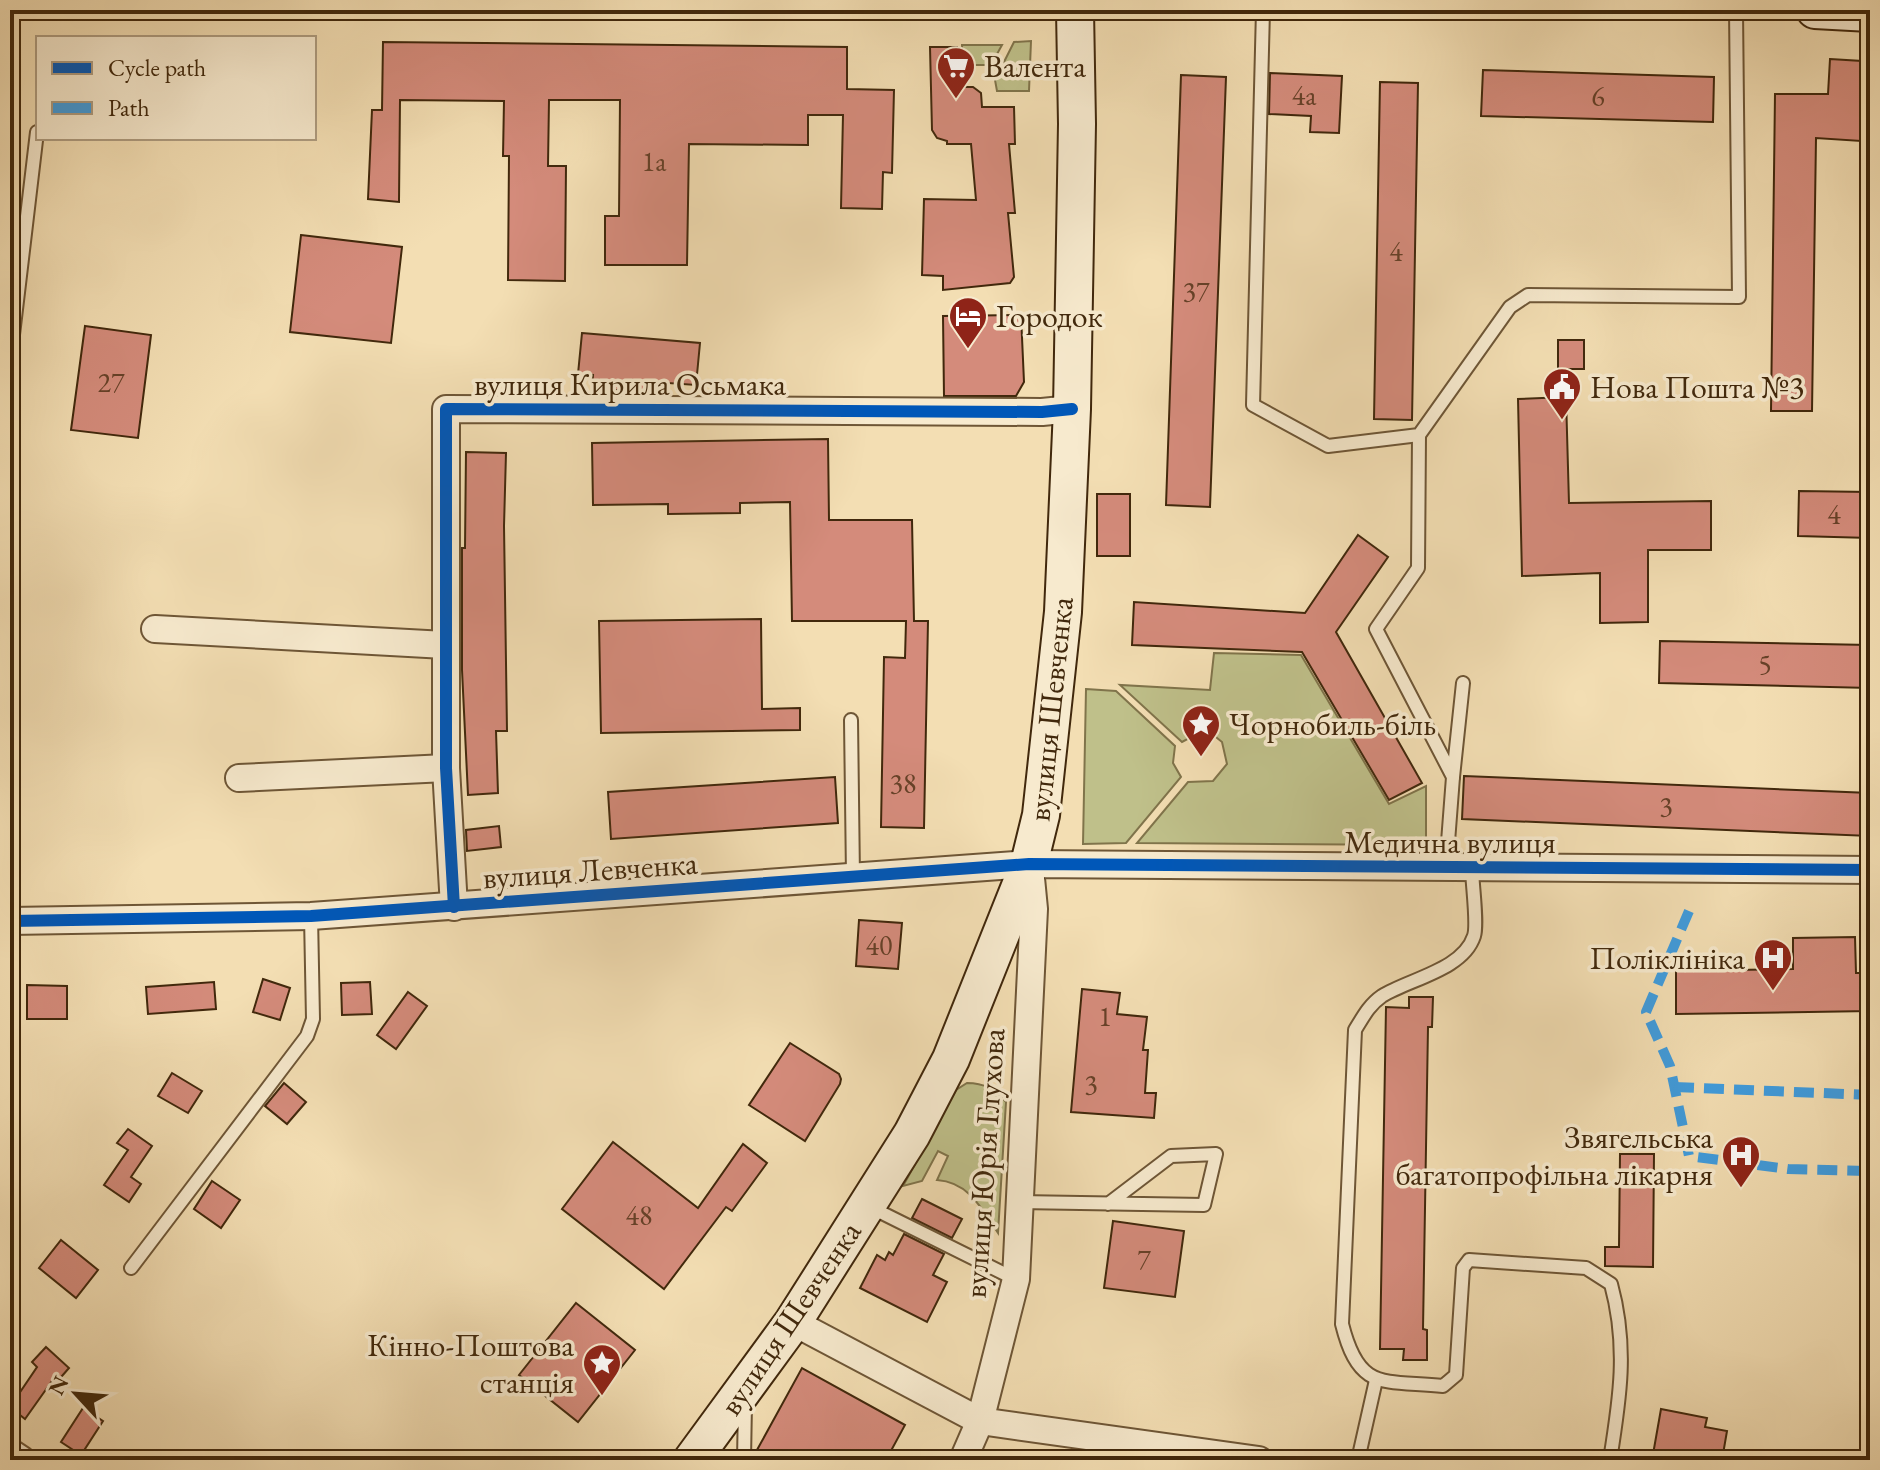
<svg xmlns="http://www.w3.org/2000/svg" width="1880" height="1470" font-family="'EB Garamond',serif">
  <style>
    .green { fill: #bfc08a; stroke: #80744b; stroke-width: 2 }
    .building { fill: #d48b7b; stroke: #41280c; stroke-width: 2 }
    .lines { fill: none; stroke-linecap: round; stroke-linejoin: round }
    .service-casing { stroke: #6e5636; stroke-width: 16 }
    .minor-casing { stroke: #6e5636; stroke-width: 30 }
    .secondary-casing { stroke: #41280c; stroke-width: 40 }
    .service { stroke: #f7eace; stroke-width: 12 }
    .minor { stroke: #f7eace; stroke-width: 26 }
    .secondary { stroke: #f7eace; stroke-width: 36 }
    .quiet { stroke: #3f9cde; stroke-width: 10; stroke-dasharray: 20 10; stroke-linecap: butt }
    .cycleway-casing { stroke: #f7eace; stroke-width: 17 }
    .cycleway { stroke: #0057b8; stroke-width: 12 }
    .labels { text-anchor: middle; stroke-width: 7; stroke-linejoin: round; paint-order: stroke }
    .number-label { font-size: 28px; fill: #664128 }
    .poi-label { font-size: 32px; fill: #41280c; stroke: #f7eace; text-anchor: start }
    .street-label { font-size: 32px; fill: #41280c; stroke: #f7eace }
  </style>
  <rect width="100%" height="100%" fill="#f3deb3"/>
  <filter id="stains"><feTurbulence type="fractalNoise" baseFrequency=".0025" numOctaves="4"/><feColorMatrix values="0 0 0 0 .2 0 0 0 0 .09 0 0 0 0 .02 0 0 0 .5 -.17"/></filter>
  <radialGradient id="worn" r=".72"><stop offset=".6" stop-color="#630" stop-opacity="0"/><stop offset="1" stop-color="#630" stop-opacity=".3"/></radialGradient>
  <g class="green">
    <polygon points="1031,41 1029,91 997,91 995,80 1014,42"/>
    <polygon points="962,45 1002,45 991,65 963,65"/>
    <polygon points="1214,653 1301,655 1389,804 1426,786 1426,845 1137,843 1188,782 1213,781 1227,764 1222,742 1206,729 1182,742 1120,685 1210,690"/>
    <polygon points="1086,689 1116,691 1175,746 1173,763 1181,777 1126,843 1083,844"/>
    <path d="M 967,1083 C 984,1083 995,1089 1006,1102 L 998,1233 C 982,1209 969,1182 937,1180 L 948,1156 L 938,1151 L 922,1181 L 903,1186 L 956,1090 Z"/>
  </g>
  <g class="building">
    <polygon points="383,42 847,47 847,89 894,90 892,173 883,172 882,209 841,208 843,115 808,115 808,145 689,144 687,265 605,265 605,216 619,216 620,100 549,100 548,166 566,166 565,281 508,280 509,156 503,156 504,101 400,100 399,202 368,199 372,110 382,110"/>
    <polygon points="930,47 957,47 958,87 973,87 981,93 982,107 1014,107 1015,144 1009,144 1015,213 1008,213 1014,277 1010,283 943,290 943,276 922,275 924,199 976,200 971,144 947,144 947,141 937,138 932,130"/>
    <polygon points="1830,59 1862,61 1861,141 1816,138 1812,411 1771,411 1775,94 1828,94"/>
    <polygon points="1483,70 1714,77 1713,122 1481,116"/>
    <polygon points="1270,73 1342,76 1339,133 1310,132 1311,116 1269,114"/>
    <polygon points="1181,75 1226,77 1210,507 1166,505"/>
    <polygon points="1380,82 1418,83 1412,420 1374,419"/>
    <polygon points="301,235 402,247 391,343 290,332"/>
    <polygon points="1021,315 1024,382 1016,396 944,396 943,316"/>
    <polygon points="85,326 151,335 138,438 71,430"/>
    <polygon points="582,333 700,343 696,385 654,382 653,393 592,388 593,375 578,374"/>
    <rect x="1558" y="340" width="26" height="29"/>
    <polygon points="1566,397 1569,503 1711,501 1711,550 1648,550 1648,622 1600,623 1600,573 1522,576 1518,399"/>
    <polygon points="828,439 829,520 912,520 914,621 928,621 924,828 881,827 884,657 905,658 906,621 792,621 790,502 740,503 740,513 668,514 668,504 593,505 592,443"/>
    <polygon points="466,452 506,453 504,526 507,731 496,731 498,793 468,795 462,670 462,548 465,548"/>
    <polygon points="1799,491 1870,492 1870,538 1798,536"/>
    <rect x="1097" y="494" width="33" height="62"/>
    <polygon points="1358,535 1388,557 1336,632 1422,783 1389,800 1302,652 1132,645 1134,602 1305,613"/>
    <polygon points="761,619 762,709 800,708 800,730 601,733 599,621"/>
    <polygon points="1660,641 1870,645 1870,688 1659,683"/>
    <polygon points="1464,776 1870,793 1870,836 1462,819"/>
    <polygon points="835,777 838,823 611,839 608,792"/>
    <polygon points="499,826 501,847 467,851 466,830"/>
    <polygon points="859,920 902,923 898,969 856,966"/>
    <polygon points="1855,937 1856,973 1870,973 1870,1011 1676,1014 1676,971 1793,969 1793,938"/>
    <polygon points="263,979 290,988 280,1020 253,1012"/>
    <polygon points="214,982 216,1009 148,1014 146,987"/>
    <polygon points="370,982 372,1014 342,1015 341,983"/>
    <polygon points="27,985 67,986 67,1019 27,1019"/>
    <polygon points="1082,989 1120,993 1117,1014 1147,1017 1143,1050 1148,1050 1145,1093 1156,1093 1154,1118 1071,1112"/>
    <polygon points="408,992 427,1006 396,1049 377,1035"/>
    <polygon points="1409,997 1433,997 1432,1027 1428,1027 1423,1329 1427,1330 1427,1360 1403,1360 1404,1349 1380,1349 1386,1007 1409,1008"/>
    <polygon points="790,1043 839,1074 841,1079 840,1084 805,1141 749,1105"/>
    <polygon points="172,1073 202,1091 188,1113 158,1096"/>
    <polygon points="284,1083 306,1102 287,1124 265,1106"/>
    <polygon points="128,1129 152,1146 131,1177 141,1184 129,1202 104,1185 128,1150 117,1143"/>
    <polygon points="613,1142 698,1208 743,1144 767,1163 732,1211 726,1207 664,1289 562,1209"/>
    <polygon points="1620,1154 1654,1154 1653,1267 1605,1266 1605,1247 1619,1247"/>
    <polygon points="212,1181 240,1200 221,1228 194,1209"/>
    <polygon points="922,1199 962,1219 952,1238 912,1218"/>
    <polygon points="1113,1221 1184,1231 1175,1297 1104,1288"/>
    <polygon points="904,1234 944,1254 933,1275 947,1282 927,1322 860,1288 877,1255 885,1260 889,1252 893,1255"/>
    <polygon points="61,1240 98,1270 76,1298 39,1268"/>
    <polygon points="576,1303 635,1350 578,1422 519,1375"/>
    <polygon points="46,1347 69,1368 55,1384 52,1381 25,1419 10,1407 37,1367 32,1362"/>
    <polygon points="802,1368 905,1425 886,1460 774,1460 757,1450"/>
    <polygon points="83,1408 103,1421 81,1455 61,1442"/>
    <polygon points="1661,1409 1707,1418 1705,1427 1727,1431 1722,1460 1652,1460"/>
  </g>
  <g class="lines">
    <g class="service-casing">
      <g id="service">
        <polyline points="746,10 748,13"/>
        <polyline points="1263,10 1253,405 1328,446 1419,435 1510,307 1528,295 1739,297 1736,10"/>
        <polyline points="10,360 37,132"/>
        <polyline points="1419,435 1418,568 1376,629 1453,777 1446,868"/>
        <polyline points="851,720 853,877"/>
        <polyline points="1453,777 1463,683"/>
        <path d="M 1472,868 C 1472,883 1478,924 1474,936 C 1463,970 1409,979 1382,996 C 1369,1005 1363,1017 1355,1030 L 1342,1324 C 1359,1392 1383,1380 1443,1386 L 1456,1375 L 1463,1268 L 1469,1260 L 1586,1268 L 1611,1284 C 1628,1346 1620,1398 1610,1460"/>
        <polyline points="1019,1202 1204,1205 1216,1154 1171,1156 1108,1204"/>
        <polyline points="870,1207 1015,1279"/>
        <polyline points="131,1268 307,1036 313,1019 311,916"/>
        <polyline points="744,1460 745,1403"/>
        <polyline points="1358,1460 1376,1380"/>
      </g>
    </g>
    <g class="minor-casing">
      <g id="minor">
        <polyline points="155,629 445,645"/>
        <polyline points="239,778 446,768"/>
        <polyline points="454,907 446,768 446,409 1042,412 1072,409"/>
        <polyline points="10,921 311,916 1029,864 1870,870"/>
        <polyline points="793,1322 980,1421 1259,1460"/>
        <polyline points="10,1452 22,1460"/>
        <polyline points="963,1460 980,1421 1016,1279 1034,909 1030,868"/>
      </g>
    </g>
    <g class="secondary-casing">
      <g id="secondary">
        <polyline points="1815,10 1870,13"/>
        <polyline points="692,1460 793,1322 912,1134 951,1059 1029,864 1041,815 1063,612 1072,409 1077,124 1075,10"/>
      </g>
    </g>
    <use href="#service" class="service"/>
    <use href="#minor" class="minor"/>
    <use href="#secondary" class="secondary"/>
    <g class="quiet">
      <polyline points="1689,911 1646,1012 1670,1066 1689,1156 1788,1169 1870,1171"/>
      <polyline points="1674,1087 1870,1095"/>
    </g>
    <g class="cycleway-casing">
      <g id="cycleway">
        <polyline points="454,907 446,768 446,409 1042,412 1072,409"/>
        <polyline points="10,921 311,916 1029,864 1870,870"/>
      </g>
    </g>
    <use href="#cycleway" class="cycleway"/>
  </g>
  <defs>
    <g id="supermarket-pin" transform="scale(2)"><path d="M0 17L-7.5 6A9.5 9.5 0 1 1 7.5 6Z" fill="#8f2418" stroke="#f7eace"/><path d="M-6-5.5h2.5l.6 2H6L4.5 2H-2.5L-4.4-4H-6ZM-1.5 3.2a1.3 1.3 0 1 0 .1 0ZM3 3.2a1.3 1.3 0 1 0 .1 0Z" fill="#fff"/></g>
    <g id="hotel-pin" transform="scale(2)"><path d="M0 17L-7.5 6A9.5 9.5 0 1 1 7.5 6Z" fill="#8f2418" stroke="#f7eace"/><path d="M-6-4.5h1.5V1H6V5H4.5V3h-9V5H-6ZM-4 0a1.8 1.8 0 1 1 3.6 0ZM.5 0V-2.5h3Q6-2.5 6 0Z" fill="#fff"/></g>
    <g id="civic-pin" transform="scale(2)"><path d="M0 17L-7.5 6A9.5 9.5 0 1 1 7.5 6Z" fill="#8f2418" stroke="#f7eace"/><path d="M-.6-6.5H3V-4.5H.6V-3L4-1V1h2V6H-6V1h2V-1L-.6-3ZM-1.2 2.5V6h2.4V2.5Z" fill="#fff"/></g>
    <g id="sight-pin" transform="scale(2)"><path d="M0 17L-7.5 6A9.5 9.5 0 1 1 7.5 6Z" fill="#8f2418" stroke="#f7eace"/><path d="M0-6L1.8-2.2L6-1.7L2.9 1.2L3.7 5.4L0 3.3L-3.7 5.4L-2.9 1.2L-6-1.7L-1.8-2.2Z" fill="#fff"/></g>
    <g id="hospital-pin" transform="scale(2)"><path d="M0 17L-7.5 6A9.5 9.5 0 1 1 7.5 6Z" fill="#8f2418" stroke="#f7eace"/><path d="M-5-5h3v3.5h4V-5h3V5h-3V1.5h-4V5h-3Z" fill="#fff"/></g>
  </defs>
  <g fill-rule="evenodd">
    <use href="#supermarket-pin" x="956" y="66"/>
    <use href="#hotel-pin" x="968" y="316"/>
    <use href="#civic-pin" x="1562" y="387"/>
    <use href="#sight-pin" x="1201" y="724"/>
    <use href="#hospital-pin" x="1773" y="958"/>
    <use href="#hospital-pin" x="1741" y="1155"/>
    <use href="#sight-pin" x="602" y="1363"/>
  </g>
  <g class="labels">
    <g class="number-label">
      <text x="1304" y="105">4а</text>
      <text x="1598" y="106">6</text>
      <text x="654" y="171">1а</text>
      <text x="1396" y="261">4</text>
      <text x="1196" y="301">37</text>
      <text x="111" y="392">27</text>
      <text x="1834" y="524">4</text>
      <text x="1765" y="674">5</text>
      <text x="903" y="793">38</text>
      <text x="1666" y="816">3</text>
      <text x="879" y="955">40</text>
      <text x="1105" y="1026">1</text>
      <text x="1091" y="1094">3</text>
      <text x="639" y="1225">48</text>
      <text x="1144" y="1269">7</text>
    </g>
    <g class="poi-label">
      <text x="984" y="77">Валента</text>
      <text x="996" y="327">Городок</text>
      <text x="1590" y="398">Нова Пошта №3</text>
      <text x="1229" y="735">Чорнобиль-біль</text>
      <text x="1745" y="969" text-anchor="end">Поліклініка</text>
      <text x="1713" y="1148" text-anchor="end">Звягельська<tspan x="1713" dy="37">багатопрофільна лікарня</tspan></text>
      <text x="574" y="1356" text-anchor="end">Кінно-Поштова<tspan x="574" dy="37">станція</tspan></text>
    </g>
    <g class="street-label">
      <text x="630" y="395">вулиця Кирила Осьмака</text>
      <text transform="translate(1050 709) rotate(-84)" y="11">вулиця Шевченка</text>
      <text x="1450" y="853">Медична вулиця</text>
      <text transform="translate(590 870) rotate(-4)" y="11">вулиця Левченка</text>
      <text transform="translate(984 1163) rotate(-86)" y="11">вулиця Юрія Глухова</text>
      <text transform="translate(790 1318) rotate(-56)" y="11">вулиця Шевченка</text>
    </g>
  </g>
  <rect width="1880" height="1470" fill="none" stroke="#f3deb3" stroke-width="40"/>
  <rect x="12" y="12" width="1856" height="1446" fill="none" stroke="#41280c" stroke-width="4"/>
  <rect x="20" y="20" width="1840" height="1430" fill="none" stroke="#41280c" stroke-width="2"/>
  <rect x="36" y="36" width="280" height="104" fill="#f7eace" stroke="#ae9c80" stroke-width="2"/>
  <rect x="52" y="62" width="40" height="12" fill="#0057b8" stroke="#ae9c80" stroke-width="2"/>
  <text x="108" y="76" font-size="24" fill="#41280c">Cycle path</text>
  <rect x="52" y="102" width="40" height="12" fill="#3f9cde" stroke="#ae9c80" stroke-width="2"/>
  <text x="108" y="116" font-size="24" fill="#41280c">Path</text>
  <g transform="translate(76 1394) rotate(296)" stroke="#f7eace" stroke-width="6" paint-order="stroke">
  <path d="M0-6L14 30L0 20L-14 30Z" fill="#41280c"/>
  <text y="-12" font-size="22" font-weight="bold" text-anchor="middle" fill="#41280c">N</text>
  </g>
  <rect width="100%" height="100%" filter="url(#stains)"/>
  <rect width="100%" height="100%" fill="url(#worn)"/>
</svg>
